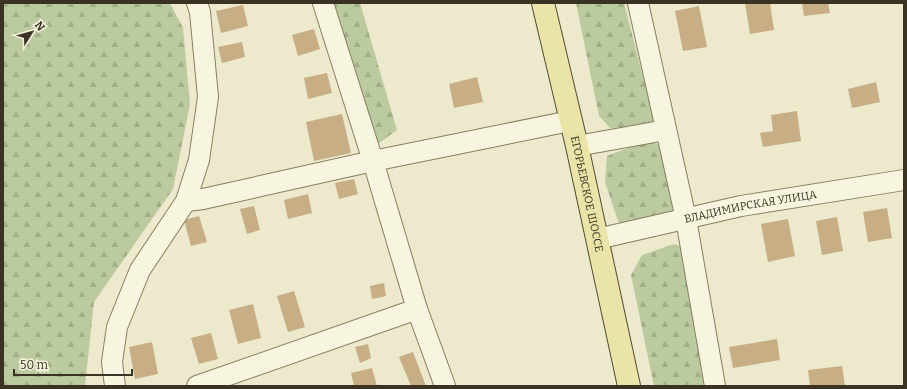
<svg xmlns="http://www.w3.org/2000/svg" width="907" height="389" font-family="Bitter,serif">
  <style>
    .forest { fill: url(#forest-firs) }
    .building { fill: #c7ae85 }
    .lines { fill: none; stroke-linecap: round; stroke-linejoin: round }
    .minor-casing { stroke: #887e61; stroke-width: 22 }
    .major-casing { stroke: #564c34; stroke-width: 24 }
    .minor { stroke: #f7f5df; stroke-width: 20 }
    .major { stroke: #ebe4a8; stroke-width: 22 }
    .labels { text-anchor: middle; stroke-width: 3; stroke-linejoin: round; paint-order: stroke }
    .street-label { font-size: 11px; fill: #3a3323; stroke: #f4f2db }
  </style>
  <defs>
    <pattern id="forest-firs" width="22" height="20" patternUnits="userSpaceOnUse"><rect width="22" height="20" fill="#bccaa0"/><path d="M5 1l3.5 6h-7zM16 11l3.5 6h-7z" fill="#a2ae8a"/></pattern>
  </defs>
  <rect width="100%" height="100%" fill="#ece9cc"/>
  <g class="forest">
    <polygon points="3,3 170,3 183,28 190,104 173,189 94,302 85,386 3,386"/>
    <polygon points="330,3 360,3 397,130 375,146"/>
    <polygon points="576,3 624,3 654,119 649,126 610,128 599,116"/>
    <polygon points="652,142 664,147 675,202 669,218 627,230 618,221 605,182 607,156 633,146"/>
    <polygon points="674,244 682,247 710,386 654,386 631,275 642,255"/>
  </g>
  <g class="building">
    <polygon points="745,3 770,3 774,30 750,34"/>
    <polygon points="802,3 828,3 830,13 804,16"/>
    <polygon points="243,5 248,26 221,33 216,11"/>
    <polygon points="699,6 707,47 683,51 675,11"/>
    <polygon points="314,29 320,49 298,56 292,35"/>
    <polygon points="242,42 245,57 222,63 218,47"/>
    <polygon points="327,73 332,93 308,99 304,78"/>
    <polygon points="477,77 483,102 454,108 449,84"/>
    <polygon points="876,82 880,102 852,108 848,89"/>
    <polygon points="797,111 801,141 763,147 760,133 773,131 771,115"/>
    <polygon points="342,114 351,153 314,161 306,122"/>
    <polygon points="354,179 358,194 339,199 335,183"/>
    <polygon points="308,194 312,213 288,219 284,200"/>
    <polygon points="254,206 260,230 247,234 240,209"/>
    <polygon points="887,208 892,238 868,242 863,212"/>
    <polygon points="199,216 207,242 191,246 184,220"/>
    <polygon points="837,217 843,251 822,255 816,221"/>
    <polygon points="788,219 795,256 768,262 761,224"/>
    <polygon points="384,283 386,296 372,299 370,286"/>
    <polygon points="294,291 305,327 288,332 277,296"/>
    <polygon points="253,304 261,338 238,344 229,310"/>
    <polygon points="211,333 218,359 199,364 191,338"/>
    <polygon points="777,339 780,360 733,368 729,347"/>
    <polygon points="152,342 158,374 135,379 129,347"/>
    <polygon points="368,344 371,358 360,363 355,347"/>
    <polygon points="413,352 426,386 411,386 399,357"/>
    <polygon points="842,366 845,386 810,386 808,370"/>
    <polygon points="372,368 377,386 354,386 351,373"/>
  </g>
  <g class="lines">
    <g class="minor-casing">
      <g id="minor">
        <polyline points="323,3 373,161 417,309 445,386"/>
        <polyline points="638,3 686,219 715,386"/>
        <polyline points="577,146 666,130"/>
        <polyline points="186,201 203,199 373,161 570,121"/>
        <path id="s1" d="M 597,239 L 741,206 L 904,180"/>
        <polyline points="115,386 112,362 117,327 140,270 186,201 199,160 208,97 200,12 197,3"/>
        <polyline points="197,386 417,309"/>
      </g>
    </g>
    <g class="major-casing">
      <g id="major">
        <path id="s2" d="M 543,3 L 577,146 L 629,386"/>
      </g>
    </g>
    <use href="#minor" class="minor"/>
    <use href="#major" class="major"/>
  </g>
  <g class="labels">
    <g class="street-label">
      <text dy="4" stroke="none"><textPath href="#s2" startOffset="196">ЕГОРЬЕВСКОЕ ШОССЕ</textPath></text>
      <text dy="4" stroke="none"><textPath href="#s1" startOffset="157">ВЛАДИМИРСКАЯ УЛИЦА</textPath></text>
    </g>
  </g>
  <rect width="907" height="389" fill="none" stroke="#3a3323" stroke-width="8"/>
  <g transform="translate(32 32) rotate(53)" stroke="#f4f2db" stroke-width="3" paint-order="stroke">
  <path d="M0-3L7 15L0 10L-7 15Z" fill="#3a3323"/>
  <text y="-6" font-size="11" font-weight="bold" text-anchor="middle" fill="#3a3323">N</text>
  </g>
  <path d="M14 369v6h118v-6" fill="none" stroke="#3a3323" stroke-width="2"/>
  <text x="20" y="369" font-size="12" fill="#3a3323" stroke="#f4f2db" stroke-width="3" paint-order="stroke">50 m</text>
</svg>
